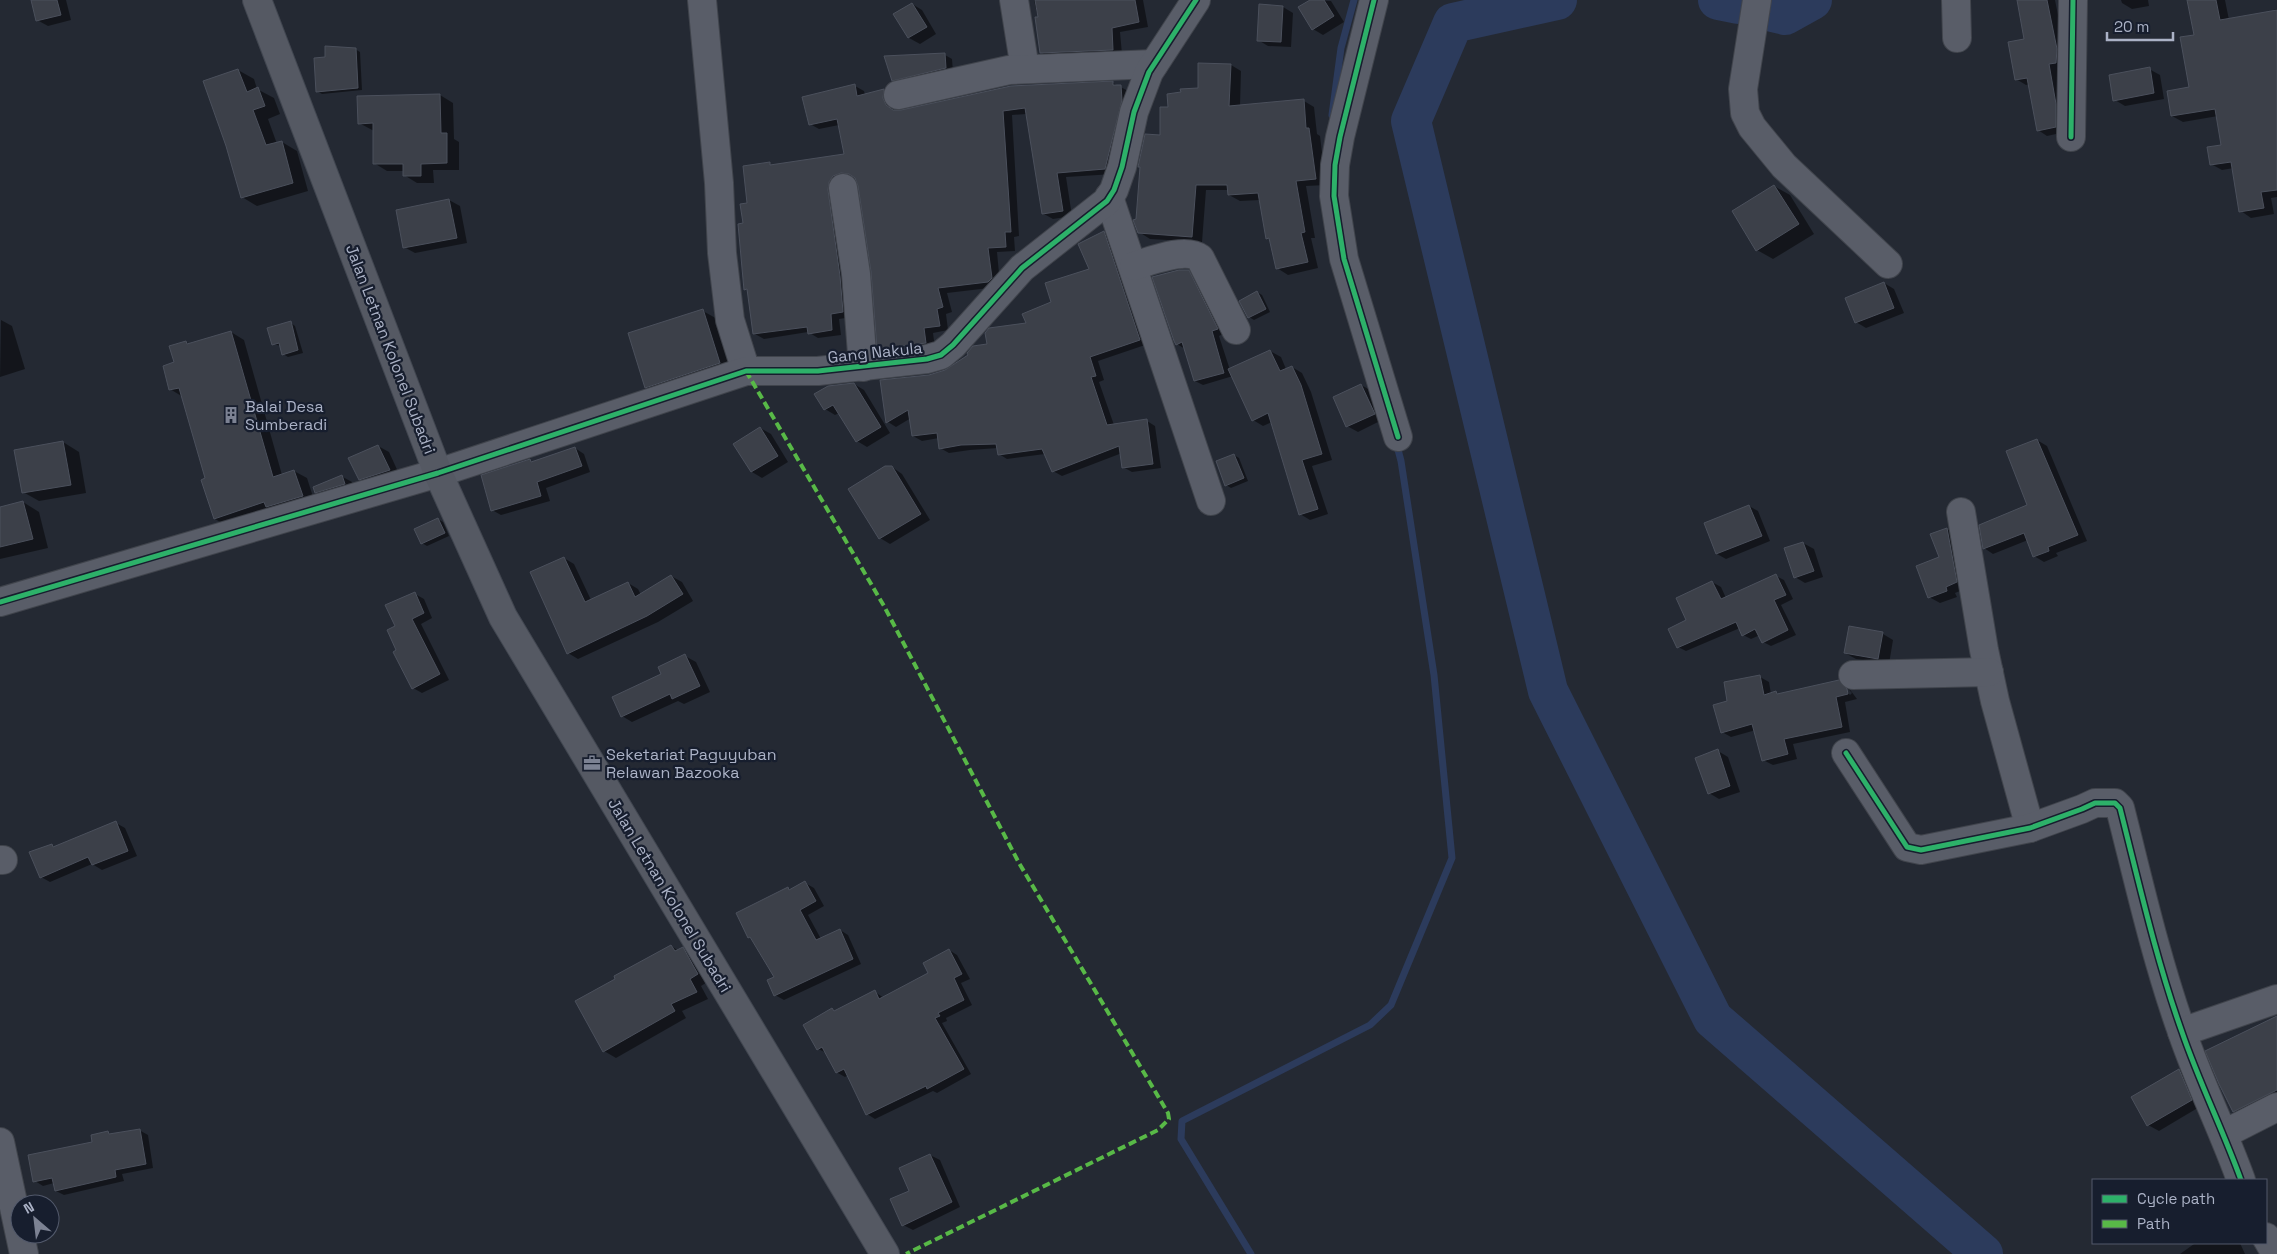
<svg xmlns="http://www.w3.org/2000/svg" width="2277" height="1254" font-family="'Space Grotesk',sans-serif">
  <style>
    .shadow { fill: #0007; fill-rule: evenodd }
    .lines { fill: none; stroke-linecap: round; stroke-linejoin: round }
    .stream { stroke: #2c3b5c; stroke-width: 7 }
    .river { stroke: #2c3b5c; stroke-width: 40 }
    .building { fill: #3c4049; stroke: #4b505c }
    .minor-casing { stroke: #40444c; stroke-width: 30 }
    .major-casing { stroke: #414650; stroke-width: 30 }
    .minor { stroke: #595d68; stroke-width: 28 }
    .major { stroke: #555963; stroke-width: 28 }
    .quiet { stroke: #58b947; stroke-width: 4; stroke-dasharray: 8 4; stroke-linecap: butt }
    .cycleway-casing { stroke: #171e2e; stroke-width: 8 }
    .cycleway { stroke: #2db169; stroke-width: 5 }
    .labels { text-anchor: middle; stroke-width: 4.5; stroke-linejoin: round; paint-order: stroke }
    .street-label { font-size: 16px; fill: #abb2c6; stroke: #171e2e }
    .poi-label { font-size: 16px; fill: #abb2c6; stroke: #171e2e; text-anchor: start }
  </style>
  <rect width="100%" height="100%" fill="#242933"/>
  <g class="shadow">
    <polygon points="33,0 66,0 71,20 48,26 37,20"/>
    <polygon points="1034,0 1143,0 1148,27 1120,32 1122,54 1050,58 1041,52 1038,18"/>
    <polygon points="1312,0 1331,1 1344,22 1323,35 1313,29"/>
    <polygon points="2018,0 2055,0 2066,55 2066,68 2058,69 2065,110 2065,132 2047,136 2038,130 2030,84 2026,85 2016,79 2025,40"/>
    <polygon points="2121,0 2148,0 2149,6 2132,9 2122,3"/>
    <polygon points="2189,0 2225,0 2229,20 2273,12 2273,10 2277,9 2277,197 2271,198 2274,214 2251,218 2241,211 2234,168 2222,170 2211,164 2223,146 2218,116 2183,122 2172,116 2190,88 2195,36"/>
    <polygon points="912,4 922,10 936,34 920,44 909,38 895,15"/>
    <polygon points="1283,7 1293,13 1291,47 1268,46 1258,40"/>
    <polygon points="355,49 360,52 362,90 322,94 317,91 326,59"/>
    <polygon points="945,55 952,59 953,72 901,84 893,80"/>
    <polygon points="1231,65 1241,71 1240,106 1304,101 1314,107 1317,134 1320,136 1326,185 1306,186 1315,238 1311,238 1318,268 1288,275 1277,268 1270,240 1268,238 1260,200 1240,201 1229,195 1229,190 1206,190 1202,242 1150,239 1139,232 1137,220 1169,109"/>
    <polygon points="2149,69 2160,75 2164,99 2125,106 2115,100"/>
    <polygon points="238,70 254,79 257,89 274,98 280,114 268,119 277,144 282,142 297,151 308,191 257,206 242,197"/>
    <polygon points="1113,83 1130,92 1114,174 1066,177 1072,216 1053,219 1044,214 1027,114 1012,115 1019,236 1014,237 1015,251 997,252 1000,284 998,287 947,293 952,312 946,314 948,330 933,333 935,348 888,353 878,348 873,272 860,185 856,178 850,177 852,317 839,319 841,335 818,338 808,332 764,339 755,334 749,291 745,289 744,224 749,204 846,155 839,125 819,129 810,124 855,86 864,91 865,95 883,91 892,96 891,104 895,111 901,112 1011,87"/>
    <polygon points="440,95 453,103 454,139 459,142 459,170 433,170 434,183 417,183 404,175 404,171 387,171 374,163 374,131 359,123 358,97"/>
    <polygon points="1774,186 1790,195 1814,234 1773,259 1757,250"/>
    <polygon points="449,200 460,206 467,243 415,253 404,247"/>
    <polygon points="1104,233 1112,238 1148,344 1098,361 1104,380 1099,382 1114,425 1147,421 1155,426 1161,468 1132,472 1123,467 1122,453 1062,476 1053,471 1045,454 1007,459 999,454 998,448 970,450 949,453 940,448 939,438 922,441 913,436 911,418 896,427 888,422 881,381 929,376 946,371 1028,324 1090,269"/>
    <polygon points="1188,271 1196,276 1225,333 1219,336 1230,370 1270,351 1281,357 1286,369 1292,367 1302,373 1311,392 1332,460 1312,466 1328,514 1310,520 1300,514 1272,422 1263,426 1253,420 1233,376 1203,385 1195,381 1185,349 1177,344"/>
    <polygon points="1884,283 1894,289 1904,313 1866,328 1856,322"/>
    <polygon points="1257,292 1262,295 1270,312 1254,320 1249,317"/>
    <polygon points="703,311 719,320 736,372 662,396 646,387"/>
    <polygon points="1,320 12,326 25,369 0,377"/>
    <polygon points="291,323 295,326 303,353 288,357 283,354 281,346 273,344"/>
    <polygon points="231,332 244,340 282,475 294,471 307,478 315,503 227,526 215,519 206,479 183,397 170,389 176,363 186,342 190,344"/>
    <polygon points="854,384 864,390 890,433 867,447 857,441 839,413 835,415 825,409"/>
    <polygon points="1361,385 1372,391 1384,419 1358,432 1347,426"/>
    <polygon points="760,428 771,434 788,462 762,478 752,472 735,444"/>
    <polygon points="2037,440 2047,446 2087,541 2056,553 2058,556 2044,562 2034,556 2028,540 1993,554 1984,548 2029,506"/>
    <polygon points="63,442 79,452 86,493 39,501 23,492"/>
    <polygon points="378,446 389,452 400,476 370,485 360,479"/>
    <polygon points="575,448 584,454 590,472 546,488 550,501 501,515 492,510 530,460 534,463"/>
    <polygon points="1234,455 1239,458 1248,481 1231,488 1226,485"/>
    <polygon points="892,467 902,474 930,520 890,544 880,538"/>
    <polygon points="341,476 352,482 355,490 327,498 316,492"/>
    <polygon points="23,502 39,512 48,548 0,559 0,508"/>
    <polygon points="1749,506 1758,511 1770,541 1726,559 1717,554"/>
    <polygon points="438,519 443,522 449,536 427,546 422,543"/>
    <polygon points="1947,529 1958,535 1967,588 1955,593 1957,597 1940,603 1929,597 1940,558 1931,535"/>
    <polygon points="1803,543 1814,549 1823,577 1805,583 1795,577"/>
    <polygon points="564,558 574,564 591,600 628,583 638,589 641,595 671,576 682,582 693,601 658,622 578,659 568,653"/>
    <polygon points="1776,576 1784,580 1793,599 1781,605 1796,635 1771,646 1763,642 1760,635 1751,639 1743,635 1740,628 1686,651 1678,647 1688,621 1712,582 1721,587 1726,598"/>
    <polygon points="415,594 424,599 432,618 421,624 449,680 422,693 413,688 398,651 397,627"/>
    <polygon points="1850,627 1883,634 1893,640 1889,664 1856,659 1845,653"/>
    <polygon points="685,656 696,662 710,692 684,704 678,701 632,722 622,716 663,675"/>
    <path d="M 1760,677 L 1769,682 L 1771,694 L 1776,692 L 1780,695 L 1838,681 L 1848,687 L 1857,699 L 1845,702 L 1850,732 L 1793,744 L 1797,759 L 1773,765 L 1763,760 L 1756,730 L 1731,737 L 1722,732 L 1729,702 ZM 1842,685 L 1845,685 L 1852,693 L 1850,695 Z"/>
    <polygon points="1718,751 1728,757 1740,792 1719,799 1709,793"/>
    <polygon points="116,823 125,828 137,856 102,870 92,864 50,882 41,877 52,845 55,847"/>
    <polygon points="805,883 814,888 824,906 808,915 821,939 840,930 848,935 861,964 784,1000 775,995 776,977 753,939 749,937 788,888 791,890"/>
    <polygon points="671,946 679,951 683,949 695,956 709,981 701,986 708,999 682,1011 686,1018 616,1058 604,1051 617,979"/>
    <polygon points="949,950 957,955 970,979 961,983 972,1005 946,1018 947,1021 942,1023 971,1074 937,1093 933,1091 875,1119 867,1114 848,1075 845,1077 836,1072 827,1053 818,1049 832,1009 836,1011 875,992 884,998 930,974"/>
    <polygon points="2277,1017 2277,1107 2250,1120 2234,1111"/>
    <polygon points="2179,1070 2189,1076 2201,1106 2159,1131 2148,1125"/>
    <polygon points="139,1130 148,1135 153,1168 122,1174 124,1181 64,1195 56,1191 54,1183 43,1186 35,1181 108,1132 112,1135"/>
    <polygon points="930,1155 940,1160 960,1207 913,1230 903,1225 911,1191"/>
    <polygon points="2194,1243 2240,1243 2245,1254 2180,1254 2194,1244"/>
  </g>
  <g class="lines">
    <g class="stream">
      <polyline points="1332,115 1341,48 1354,0"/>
      <polyline points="1251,1254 1181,1139 1182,1121 1370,1025 1391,1005 1452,858 1434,675 1401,461 1396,442"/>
    </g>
    <g class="river">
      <polyline points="1557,0 1453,23 1411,121 1548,691 1713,1019 1983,1254"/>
      <polyline points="1718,0 1738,4"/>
      <polyline points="1773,12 1785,15 1812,0"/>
    </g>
  </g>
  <g class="building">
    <polygon points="31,0 57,0 61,15 36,21"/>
    <polygon points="1035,0 1135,0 1139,22 1112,28 1113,50 1040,53 1035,17 1038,17"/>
    <polygon points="1310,0 1324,0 1334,16 1312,30 1298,7"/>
    <polygon points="2017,0 2047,0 2057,49 2056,63 2049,64 2056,104 2056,127 2037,131 2027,78 2015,80 2008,42 2024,39"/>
    <polygon points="2187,0 2216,0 2220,20 2277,10 2277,190 2261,192 2264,208 2239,212 2231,162 2210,165 2207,147 2221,145 2215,109 2171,116 2167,91 2189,87 2180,37 2194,35"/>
    <polygon points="912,3 927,27 908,38 893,14"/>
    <polygon points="1259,4 1283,6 1281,42 1257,41"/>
    <polygon points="325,46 356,48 358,88 316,92 314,58 325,57"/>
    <polygon points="945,53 946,68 892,81 884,56"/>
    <polygon points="1198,63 1231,64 1229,106 1304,99 1306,128 1309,128 1316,179 1296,181 1305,232 1301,233 1308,262 1276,269 1269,238 1266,239 1258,193 1228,195 1227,185 1196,185 1192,237 1138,233 1133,220 1136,219 1140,167 1138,167 1145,134 1160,135 1160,107 1168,107 1167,94 1181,92 1180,89 1198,88"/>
    <polygon points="2150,67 2154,93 2113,101 2109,75"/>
    <polygon points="238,69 247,92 258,87 265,106 253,110 266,145 282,141 293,183 241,198 226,146 203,81"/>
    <polygon points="1113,81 1113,85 1121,85 1122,100 1105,169 1057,173 1063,211 1042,214 1025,108 1003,111 1011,232 1005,232 1006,247 988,248 992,278 988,282 938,288 943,307 937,309 940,326 924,328 926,343 877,349 871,272 858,186 855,178 849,174 841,173 833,176 829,182 828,190 840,276 843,312 831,314 832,330 808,334 807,327 753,334 747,289 744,290 738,224 743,223 740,204 747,203 743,166 770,162 770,165 844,154 837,119 809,125 802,97 855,84 857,96 884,89 883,98 886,105 893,110 901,110 1011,86"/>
    <polygon points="440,94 441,133 447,133 447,163 421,164 421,176 403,176 403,164 373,164 373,123 358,124 357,96"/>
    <polygon points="1774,185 1799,224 1756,251 1732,211"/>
    <polygon points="449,199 457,238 403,248 396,210"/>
    <polygon points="1104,231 1140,340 1090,357 1096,376 1091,377 1107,425 1147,419 1153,464 1122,468 1119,446 1052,472 1042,449 998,455 996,444 961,445 939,449 937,433 912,436 908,410 886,423 880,380 929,375 945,370 968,355 967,353 973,346 987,344 985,333 989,328 1026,323 1022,314 1051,302 1045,283 1089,269 1078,244"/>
    <polygon points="1179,270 1189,270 1218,329 1212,331 1224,373 1194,381 1182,342 1176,345 1174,341 1152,277"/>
    <polygon points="1884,282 1894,308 1855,323 1845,298"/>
    <polygon points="1257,291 1266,309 1248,318 1239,301"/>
    <polygon points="703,309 720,363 645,388 628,333"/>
    <polygon points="291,321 298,350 282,355 279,343 272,345 267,328"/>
    <polygon points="231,331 273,477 294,470 303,496 266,507 264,502 214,519 201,480 205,478 179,388 169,390 163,366 174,362 169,346 186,341 187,344"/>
    <polygon points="1270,350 1280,371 1292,366 1301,385 1322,454 1302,460 1318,509 1299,515 1268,413 1252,421 1228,369"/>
    <polygon points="854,383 881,427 856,442 833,405 824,410 814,394 828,386"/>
    <polygon points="1361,384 1375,414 1346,427 1333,397"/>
    <polygon points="760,427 778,456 751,472 733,444"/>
    <polygon points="2037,439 2078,535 2048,547 2049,551 2033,557 2024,533 1983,549 1979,525 2027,505 2006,451"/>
    <polygon points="63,441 71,485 22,493 14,450"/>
    <polygon points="378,445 390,470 359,480 348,458"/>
    <polygon points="575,447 582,466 537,482 541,496 491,511 481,475 530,459 531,462"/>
    <polygon points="1234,454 1244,478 1225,486 1216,461"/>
    <polygon points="885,466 892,466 921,514 879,539 848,489"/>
    <polygon points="342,475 345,484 315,493 313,487"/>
    <polygon points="23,501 33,539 0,547 0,507"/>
    <polygon points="1749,505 1762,536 1716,554 1704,523"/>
    <polygon points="438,518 445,533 421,544 414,529"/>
    <polygon points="1947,528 1957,582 1946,587 1947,591 1928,598 1916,566 1939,557 1930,534"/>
    <polygon points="1803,542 1814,571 1794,578 1784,548"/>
    <polygon points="564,557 585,602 628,582 635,597 671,575 683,594 647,616 567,654 530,572"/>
    <polygon points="1776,574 1786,595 1774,600 1788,630 1762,643 1755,629 1742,636 1736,622 1677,648 1668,629 1686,620 1676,598 1712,581 1721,599"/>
    <polygon points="415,592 424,613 412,619 440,674 412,689 393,652 396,650 387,630 395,626 385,605"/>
    <polygon points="1849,626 1883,632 1878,659 1844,653"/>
    <polygon points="685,654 700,686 672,699 670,694 621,717 612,697 661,674 658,667"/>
    <polygon points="1760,675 1764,695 1776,691 1777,694 1839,680 1847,689 1848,694 1836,697 1842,727 1784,739 1788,754 1762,761 1752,724 1721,733 1713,705 1727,701 1724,682"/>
    <polygon points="1718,749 1730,786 1708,794 1695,758"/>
    <polygon points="116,821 128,851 92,865 88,857 40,878 29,852 52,844 53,847"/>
    <polygon points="805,881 816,901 800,910 816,940 840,929 853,959 774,996 767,980 774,977 750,937 748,938 736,913 788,887 789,890"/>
    <polygon points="671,945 675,951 683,947 694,967 698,974 690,979 697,992 671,1004 675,1011 603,1052 575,1001 615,979 614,976"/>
    <polygon points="949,949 962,974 954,978 964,1000 938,1013 940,1016 935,1018 964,1069 927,1089 926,1086 866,1115 844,1069 836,1073 822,1047 817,1050 803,1025 832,1008 834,1011 875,990 879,999 928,973 923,963"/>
    <polygon points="2277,1016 2277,1090 2233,1112 2219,1084 2205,1051"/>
    <polygon points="2179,1069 2192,1100 2147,1126 2131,1097"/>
    <polygon points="140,1129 146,1164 115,1170 116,1177 55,1191 52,1178 33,1182 28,1155 92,1142 91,1135 108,1131 109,1134"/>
    <polygon points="930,1154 952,1202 902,1226 890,1199 909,1191 899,1168"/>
  </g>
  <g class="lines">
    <g class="minor-casing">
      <g id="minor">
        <polyline points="702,0 719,183 722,253 730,320 746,371"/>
        <polyline points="1014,0 1025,69"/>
        <polyline points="1374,0 1340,137 1335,165 1334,196 1344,259 1398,437"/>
        <polyline points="1757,0 1743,89 1745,113 1752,127 1784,166 1888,264"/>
        <polyline points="1956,0 1957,38"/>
        <polyline points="898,95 1009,70 1154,64"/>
        <polyline points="2071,137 2073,0"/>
        <polyline points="843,188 856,274 863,367"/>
        <polyline points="1109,197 1211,501"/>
        <path d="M 1134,266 C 1151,261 1185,247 1200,258 L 1236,330"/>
        <polyline points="1961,512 1984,650 1995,701 2030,828"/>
        <polyline points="0,602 438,473 746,371 818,371 927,359 941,355 953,345 1022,268 1107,201 1114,190 1122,167 1134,112 1149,72 1196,0"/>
        <polyline points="1853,675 1989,672"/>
        <path d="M 1846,753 L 1907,847 L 1921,850 L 2030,828 L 2082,809 L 2095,803 L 2115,803 L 2120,808 C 2139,883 2156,959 2182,1032 C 2199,1082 2223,1130 2241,1180"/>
        <polyline points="0,860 3,860"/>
        <polyline points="2182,1032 2277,999"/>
        <polyline points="2224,1134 2277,1107"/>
        <polyline points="0,1142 24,1254"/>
        <polyline points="2266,1237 2276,1254"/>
      </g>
    </g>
    <g class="major-casing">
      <polyline id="major" points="257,0 438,473 503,617 885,1254"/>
    </g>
    <use href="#minor" class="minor"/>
    <use href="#major" class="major"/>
    <polyline class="quiet" points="746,371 884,606 1019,863 1168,1113 1169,1119 1158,1130 906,1254"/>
    <g class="cycleway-casing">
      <g id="cycleway">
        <polyline points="1374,0 1340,137 1335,165 1334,196 1344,259 1398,437"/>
        <polyline points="2071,137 2073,0"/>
        <polyline points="0,602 438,473 746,371 818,371 927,359 941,355 953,345 1022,268 1107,201 1114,190 1122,167 1134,112 1149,72 1196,0"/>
        <path d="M 1846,753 L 1907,847 L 1921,850 L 2030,828 L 2082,809 L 2095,803 L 2115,803 L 2120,808 C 2139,883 2156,959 2182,1032 C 2199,1082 2223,1130 2241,1180"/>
      </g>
    </g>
    <use href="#cycleway" class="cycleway"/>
  </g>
  <defs>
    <g id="building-bare" transform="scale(1.35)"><path d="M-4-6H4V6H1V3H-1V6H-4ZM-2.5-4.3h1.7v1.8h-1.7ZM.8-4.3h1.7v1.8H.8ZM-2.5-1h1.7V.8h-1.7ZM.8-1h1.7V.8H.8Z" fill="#7c8293" stroke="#171e2e" stroke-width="2.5" paint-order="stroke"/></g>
    <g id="office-bare" transform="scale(1.35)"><path d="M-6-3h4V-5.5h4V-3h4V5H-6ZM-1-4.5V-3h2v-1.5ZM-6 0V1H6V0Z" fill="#7c8293" stroke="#171e2e" stroke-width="2.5" paint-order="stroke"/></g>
  </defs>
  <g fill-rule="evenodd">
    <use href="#building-bare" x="231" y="415"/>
    <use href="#office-bare" x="592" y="763"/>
  </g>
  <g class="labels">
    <g class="street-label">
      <text transform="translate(391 349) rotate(69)" y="6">Jalan Letnan Kolonel Subadri</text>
      <text transform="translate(875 352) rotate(-6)" y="6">Gang Nakula</text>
      <text transform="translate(670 895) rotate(59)" y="6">Jalan Letnan Kolonel Subadri</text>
    </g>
    <g class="poi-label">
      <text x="245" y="412">Balai Desa<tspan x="245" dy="18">Sumberadi</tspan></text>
      <text x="606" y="760">Seketariat Paguyuban<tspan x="606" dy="18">Relawan Bazooka</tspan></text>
    </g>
  </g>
  <rect x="2092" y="1179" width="175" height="65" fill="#171e2e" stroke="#52596b"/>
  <rect x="2102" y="1195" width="25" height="8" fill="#2db169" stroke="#52596b"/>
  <text x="2137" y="1204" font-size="15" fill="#abb2c6">Cycle path</text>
  <rect x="2102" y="1220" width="25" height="8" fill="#58b947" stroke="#52596b"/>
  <text x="2137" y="1229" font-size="15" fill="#abb2c6">Path</text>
  <g transform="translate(35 1219) rotate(332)"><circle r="24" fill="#171e2e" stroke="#52596b"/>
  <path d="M0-4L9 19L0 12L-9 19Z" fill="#7c8293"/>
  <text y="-8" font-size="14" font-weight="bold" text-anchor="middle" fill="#abb2c6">N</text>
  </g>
  <path d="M2107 32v8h66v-8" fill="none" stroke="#abb2c6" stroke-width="2.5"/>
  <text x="2114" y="32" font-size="15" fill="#abb2c6" stroke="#171e2e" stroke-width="4" paint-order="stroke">20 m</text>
</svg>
